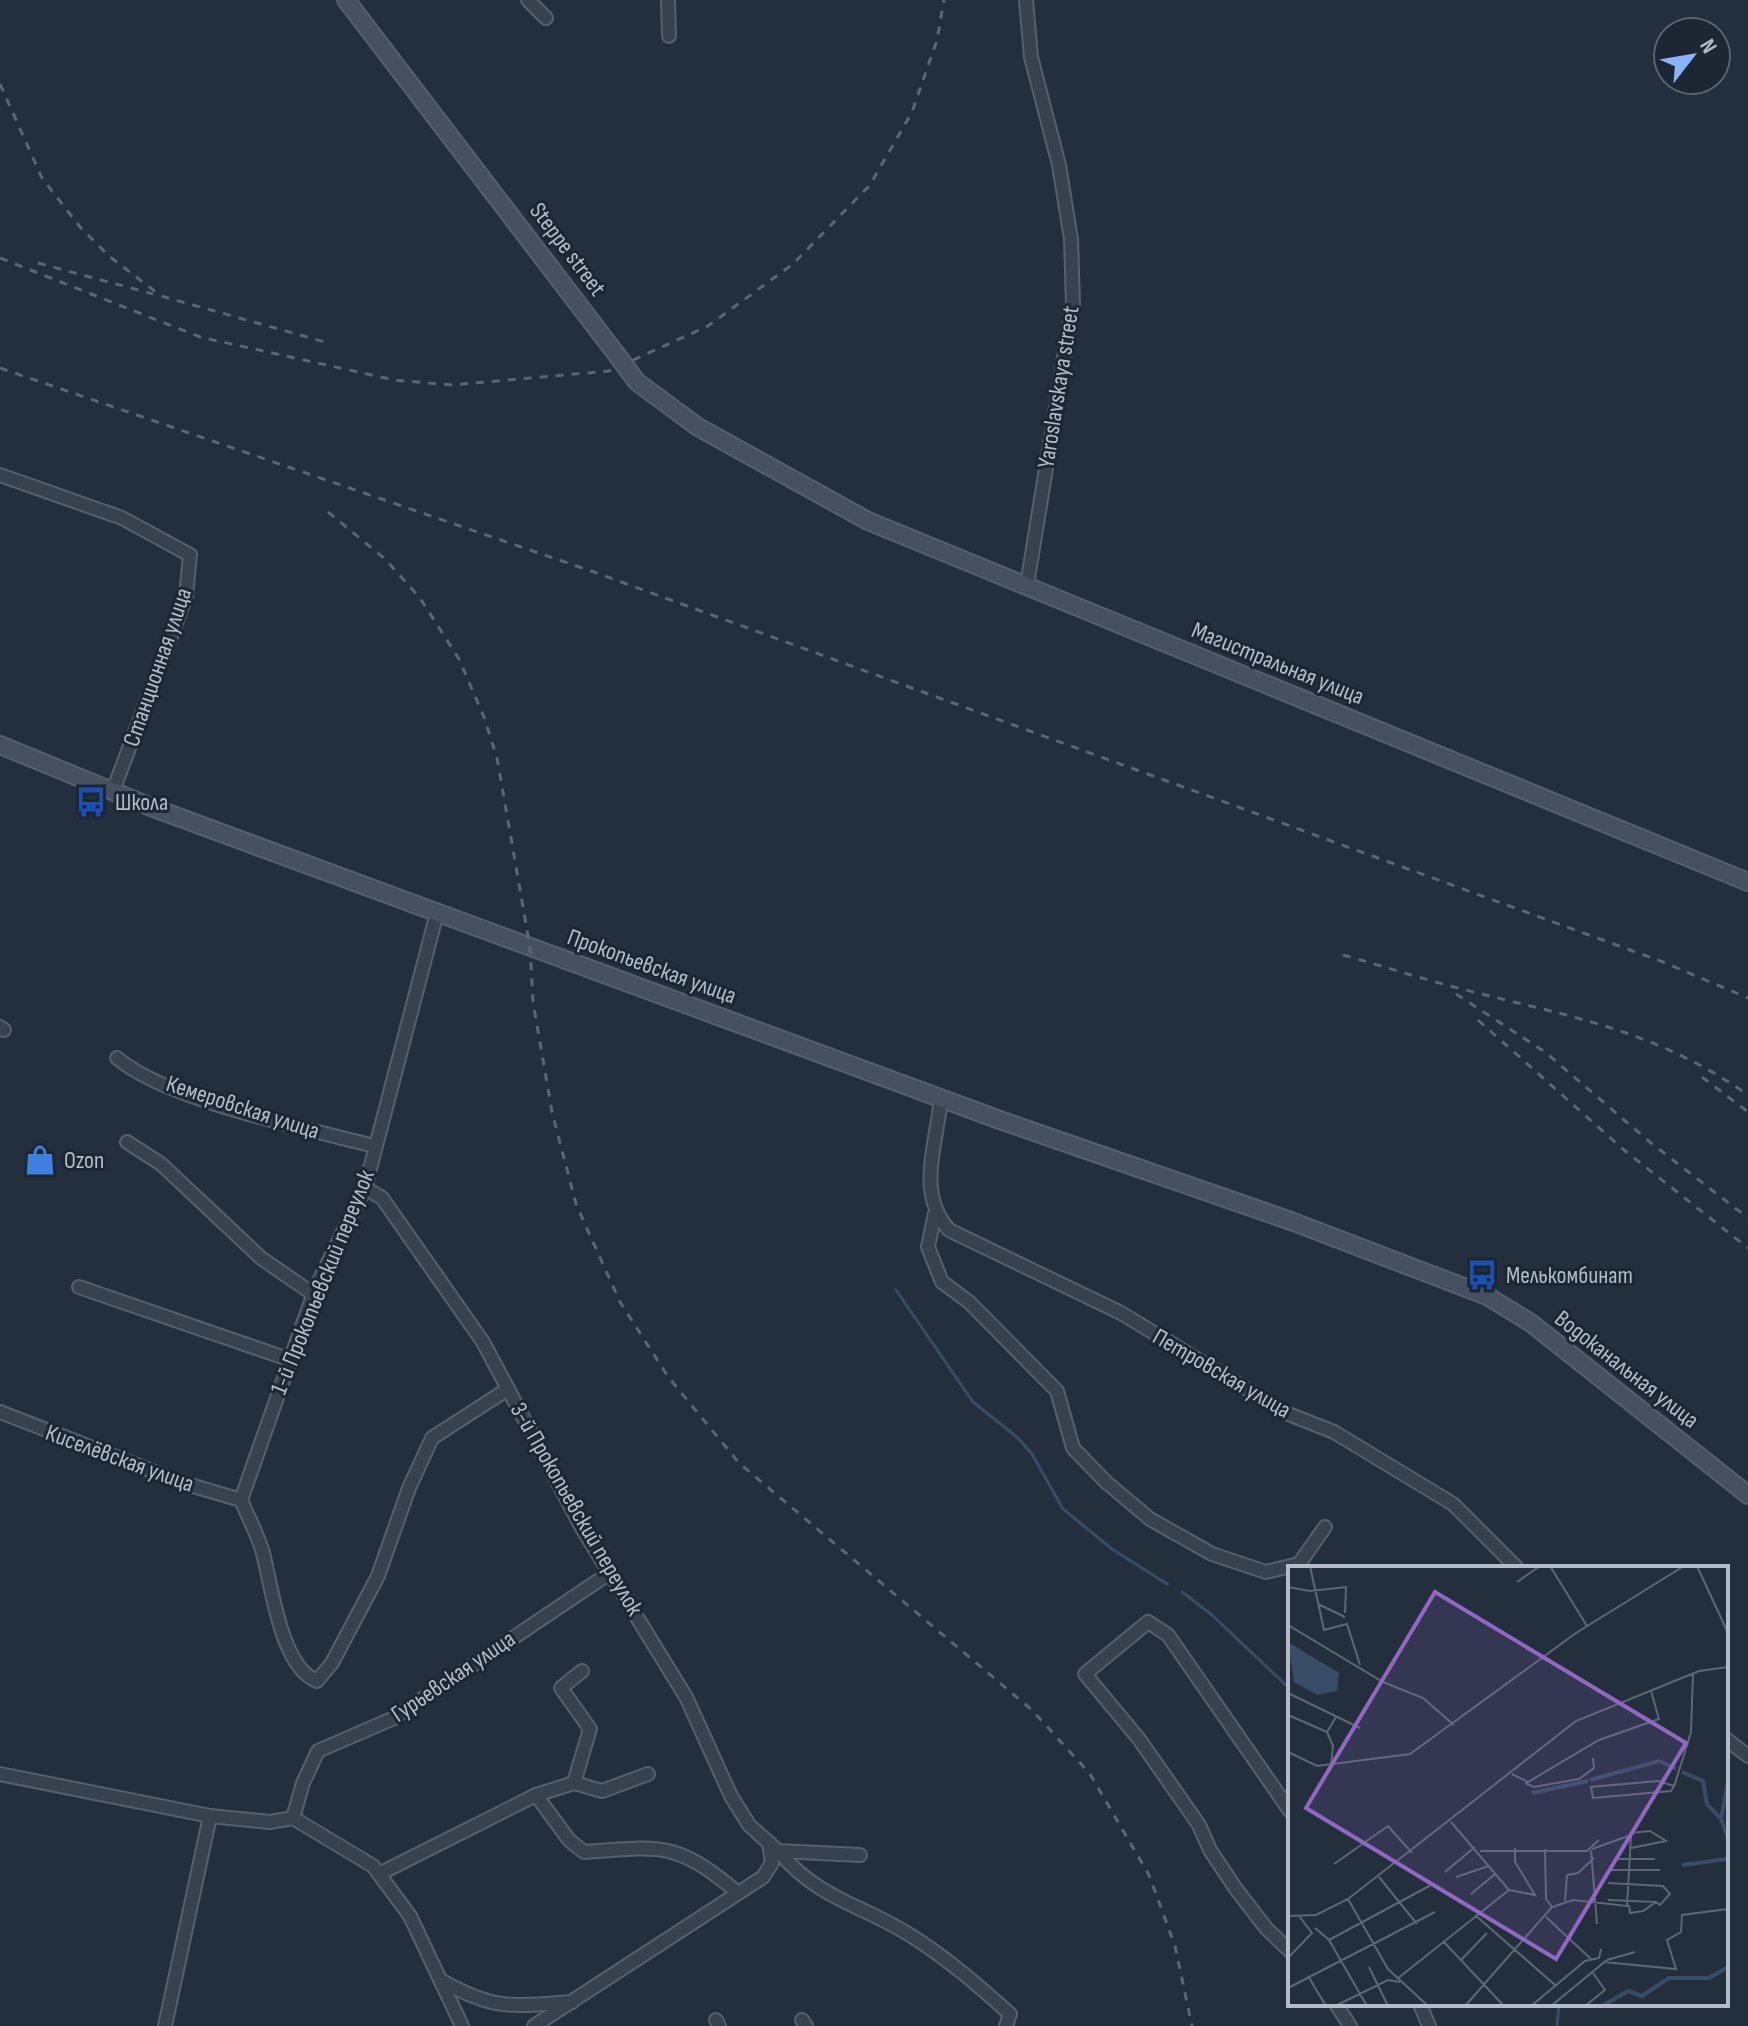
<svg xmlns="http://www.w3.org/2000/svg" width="1748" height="2026" font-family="'Sofia Sans Condensed',sans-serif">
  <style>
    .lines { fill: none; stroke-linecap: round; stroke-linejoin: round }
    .stream { stroke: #394c67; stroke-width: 3 }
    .minor-casing { stroke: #565f6c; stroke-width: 16 }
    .secondary-casing { stroke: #565f6c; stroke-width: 20 }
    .minor { stroke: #38414e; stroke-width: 12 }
    .secondary { stroke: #465061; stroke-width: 16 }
    .rail { stroke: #5a6575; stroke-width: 3; stroke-dasharray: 8 8; stroke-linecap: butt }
    .secondary-bridge-casing { stroke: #565f6c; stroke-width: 20; stroke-linecap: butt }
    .secondary-bridge { stroke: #465061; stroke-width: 16 }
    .labels { text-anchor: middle; stroke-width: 6; stroke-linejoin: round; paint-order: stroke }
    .street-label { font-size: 24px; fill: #b4bcc9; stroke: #1d2633 }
    .poi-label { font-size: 24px; fill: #b4bcc9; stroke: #1d2633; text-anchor: start }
    .inset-river { fill: none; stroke: #394c67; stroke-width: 4 }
    .inset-road { fill: none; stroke: #5e6776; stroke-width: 2 }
    .view { fill: #9266c3; fill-opacity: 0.15; stroke: #9266c3; stroke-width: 4 }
    .inset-edge { fill: none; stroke: #b4bcc9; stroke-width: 4 }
  </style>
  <rect width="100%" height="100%" fill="#242f3e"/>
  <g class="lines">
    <g class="stream">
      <polyline points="896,1290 973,1402 1018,1438 1032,1454 1063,1509 1112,1549 1167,1584"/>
      <polyline points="1182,1592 1212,1615 1290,1689"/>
      <polyline points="1557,2026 1559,2004"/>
    </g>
    <g class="minor-casing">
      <g id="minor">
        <polyline points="528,0 546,18"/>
        <polyline points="668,0 669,36"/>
        <polyline points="1026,0 1031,57 1059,165 1071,239 1073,303 1027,585"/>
        <polyline points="0,475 122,518 190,555 186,596 113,791"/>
        <path d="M 437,913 L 365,1188 L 316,1287 L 241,1500 C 248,1517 258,1535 263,1553 C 272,1588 281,1667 317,1681 L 332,1663 L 378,1576 L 409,1488 L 432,1438 L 508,1389"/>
        <polyline points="0,1027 4,1030"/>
        <path d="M 117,1058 C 168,1101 306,1128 374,1146"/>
        <path d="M 940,1106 C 935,1150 917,1193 949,1230 L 1121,1313 L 1286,1413 L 1334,1432 L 1453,1504 L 1517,1568"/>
        <polyline points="127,1142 161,1164 261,1258 313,1294"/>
        <polyline points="365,1188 382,1198 483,1342 582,1528 686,1697 731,1796 749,1825 778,1851 860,1855"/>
        <polyline points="935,1213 928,1247 942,1282 969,1302 1057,1391 1073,1448 1106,1482 1150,1519 1212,1554 1266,1572 1299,1564 1325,1527"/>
        <polyline points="79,1287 288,1359"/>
        <polyline points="0,1412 183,1483 241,1500"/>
        <polyline points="1726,1739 1748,1756"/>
        <polyline points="0,1774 210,1816 270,1822 293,1818"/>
        <polyline points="574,1783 590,1729 561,1688 582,1671"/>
        <polyline points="536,1795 574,1783 602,1791 648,1774"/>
        <polyline points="1290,1811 1168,1635 1148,1622 1085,1674 1139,1739 1199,1825 1210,1850 1236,1889 1266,1928 1290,1951"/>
        <polyline points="293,1818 303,1783 318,1751 394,1718 611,1572"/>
        <polyline points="293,1818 373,1866 410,1916 462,2026"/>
        <path d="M 778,1851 C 820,1901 864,1905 913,1937 C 948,1959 980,1987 1010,2014 L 1006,2026"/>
        <path d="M 379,1874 L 536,1795 L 569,1840 L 584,1852 C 662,1847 675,1840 738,1893"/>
        <path d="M 444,1982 C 496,2011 514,2006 572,2002"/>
        <polyline points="1336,2004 1350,2026"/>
        <polyline points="1420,2004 1429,2026"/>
        <polyline points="716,2020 719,2026"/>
        <polyline points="802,2020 806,2026"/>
        <polyline points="165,2026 210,1816"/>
        <polyline points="534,2026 763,1877 772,1863 769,1843"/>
      </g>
    </g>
    <g class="secondary-casing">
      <g id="secondary">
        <polyline points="346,0 620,359"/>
        <polyline points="628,370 637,382 698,427 868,521 1748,882"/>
        <polyline points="0,745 151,807 997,1119 1291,1221 1487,1296 1531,1323 1748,1495"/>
      </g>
    </g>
    <use href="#minor" class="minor"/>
    <use href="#secondary" class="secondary"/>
    <g class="rail">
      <polyline points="0,84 42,178 80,227 109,256 161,296 325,342"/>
      <polyline points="0,258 200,337 394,380 452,385 609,371 708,326 793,264 870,185 912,112 937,40 944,0"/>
      <polyline points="38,263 153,294"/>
      <polyline points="0,368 594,572 1663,962 1748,998"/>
      <polyline points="328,512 385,559 420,598 459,659 484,717 497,758 530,947 533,1002 552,1112 576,1204 620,1302 669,1378 739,1463 1032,1710 1090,1774 1149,1875 1175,1946 1192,2026"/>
      <path d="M 1343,955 C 1383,966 1422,979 1462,989 C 1570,1017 1654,1029 1748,1095"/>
      <polyline points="1456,994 1545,1052 1651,1143 1748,1218"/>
      <polyline points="1478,1020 1624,1150 1748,1248"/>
      <polyline points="1702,1077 1748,1112"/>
    </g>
    <g class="secondary-bridge-casing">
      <polyline id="secondary-bridge" points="620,359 628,370"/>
    </g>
    <use href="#secondary-bridge" class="secondary-bridge"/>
  </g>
  <defs>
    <g id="bus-bare" transform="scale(2.4)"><path d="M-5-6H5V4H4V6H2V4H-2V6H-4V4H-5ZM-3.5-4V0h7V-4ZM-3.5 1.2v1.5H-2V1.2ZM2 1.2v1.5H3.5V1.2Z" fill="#1a4fb4" stroke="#1d2633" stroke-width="2.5" paint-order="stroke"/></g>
    <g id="shop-bare" transform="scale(2.4)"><path d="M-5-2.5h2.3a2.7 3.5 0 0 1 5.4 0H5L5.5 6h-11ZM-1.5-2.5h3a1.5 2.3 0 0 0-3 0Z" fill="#3f7fe0" stroke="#1d2633" stroke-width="2.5" paint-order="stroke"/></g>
  </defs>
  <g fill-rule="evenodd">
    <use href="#bus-bare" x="91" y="802"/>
    <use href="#shop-bare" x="40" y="1160"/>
    <use href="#bus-bare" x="1482" y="1275"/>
  </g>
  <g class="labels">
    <g class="street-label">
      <text transform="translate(568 249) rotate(53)" y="8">Steppe street</text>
      <text transform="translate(1058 387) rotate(-81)" y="8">Yaroslavskaya street</text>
      <text transform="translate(1278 663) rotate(22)" y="8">Магистральная улица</text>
      <text transform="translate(157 667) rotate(-71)" y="8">Станционная улица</text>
      <text transform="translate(652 966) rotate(20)" y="8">Прокопьевская улица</text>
      <text transform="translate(243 1107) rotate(18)" y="8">Кемеровская улица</text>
      <text transform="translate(322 1282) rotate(-68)" y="8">1-й Прокопьевский переулок</text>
      <text transform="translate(1627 1369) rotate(38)" y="8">Водоканальная улица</text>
      <text transform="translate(1222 1373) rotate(30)" y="8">Петровская улица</text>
      <text transform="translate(120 1458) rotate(20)" y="8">Киселёвская улица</text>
      <text transform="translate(577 1509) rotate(60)" y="8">3-й Прокопьевский переулок</text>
      <text transform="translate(453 1676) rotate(-34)" y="8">Гурьевская улица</text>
    </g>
    <g class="poi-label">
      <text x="115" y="810">Школа</text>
      <text x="64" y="1168">Ozon</text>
      <text x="1506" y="1283">Мелькомбинат</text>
    </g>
  </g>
  <g transform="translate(1288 1566)">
    <rect width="440" height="440" fill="#242f3e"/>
    <path d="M 0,76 L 51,107 L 49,125 L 29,129 L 6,116 Z" fill="#394c67"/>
    <path class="inset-river" d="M 394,206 L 415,215 L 419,238 L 433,253M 302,214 L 371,195 L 388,203M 440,216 L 433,253 L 440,272M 244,227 L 300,215M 394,299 L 440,293M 314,440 L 340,425 L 354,430 L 381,412 L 421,412 L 440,401"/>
    <path class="inset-road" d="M 22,0 L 36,64 L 59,58 L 72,99M 262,0 L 299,60M 409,0 L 440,67M 229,16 L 252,0M 0,21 L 22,25 L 58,21 L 57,47M 30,38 L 57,51M 0,59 L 95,116 L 135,132 L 166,159M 0,127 L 72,162M 0,149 L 39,166M 0,186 L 29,200 L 122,188 L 288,67 L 396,0M 43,199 L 45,180 L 39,166 L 48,151M 224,208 L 240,216 L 311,174 L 371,153 L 363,125M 237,217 L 246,221 L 291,213 L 306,202 L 305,192M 386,220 L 370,215 L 303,221 L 305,232 L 383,225 L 387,218 L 389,211 L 403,166 L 405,108M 163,256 L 221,324 L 247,329 L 227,296 L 227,282M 342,267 L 362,265 L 378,275 L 343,282M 257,283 L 258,333 L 264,341M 303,284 L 309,358M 192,285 L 299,285 L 311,274M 327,293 L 367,293M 46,298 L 100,260 L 124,287M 321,304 L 372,304M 157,306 L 187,281M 91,311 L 129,358M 168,311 L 201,300M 320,317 L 375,320 L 382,328 L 372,339 L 368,336 L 355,345 L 342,347 L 341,339M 183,328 L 207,308M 60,333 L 100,403 L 140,440M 320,334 L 368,336M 277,335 L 279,309 L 290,307 L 306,292M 187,349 L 267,419M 0,350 L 28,349 L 60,333 L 288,155 L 411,105 L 440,101M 258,351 L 303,393M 27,362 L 41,374 L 79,440M 41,374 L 145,318M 155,375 L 216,440M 0,392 L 24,367 L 11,350M 173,394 L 199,367M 316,396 L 388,403 L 379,374 L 393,366 L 394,349 L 440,343M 81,401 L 100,440M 20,410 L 38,440M 109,413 L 221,324M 0,422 L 147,346M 47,440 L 100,414 L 112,416M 177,440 L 264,341 L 285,334 L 339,340 L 343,269 L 304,283M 243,440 L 297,395 L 311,392 L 313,383M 263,440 L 319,394 L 347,386M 297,440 L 317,424 L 305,407"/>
    <path class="view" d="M 147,26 L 398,177 L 268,393 L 18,242 Z"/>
    <rect width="440" height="440" class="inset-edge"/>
  </g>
  <g transform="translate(1692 56) rotate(59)"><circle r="38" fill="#1d2633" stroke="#59626f" stroke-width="2"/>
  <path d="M0-6L14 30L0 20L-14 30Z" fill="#8ab4f8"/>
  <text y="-12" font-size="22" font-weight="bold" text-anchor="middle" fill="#b4bcc9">N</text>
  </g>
</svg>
